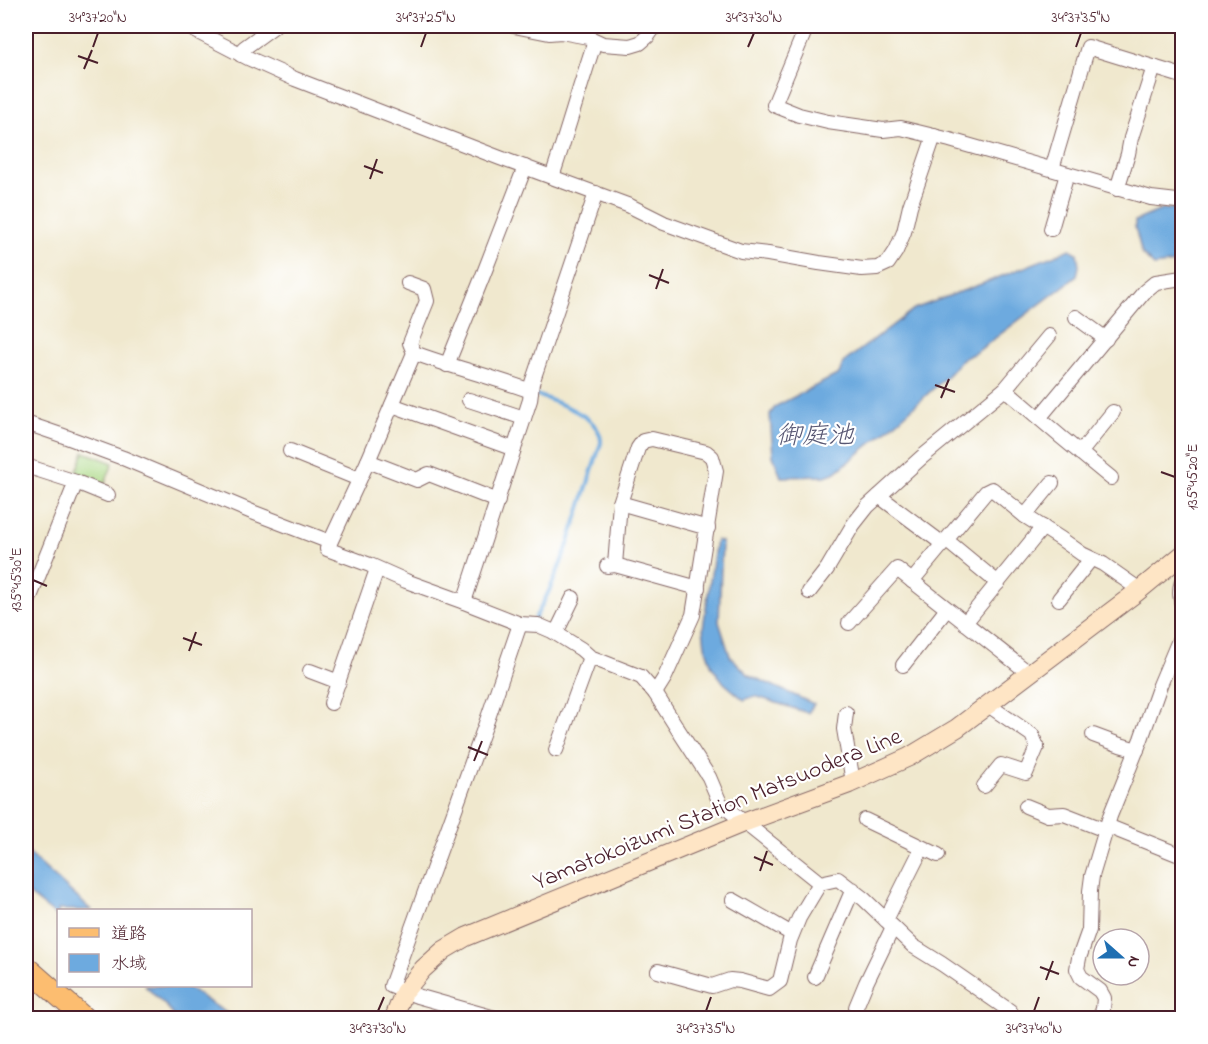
<svg xmlns="http://www.w3.org/2000/svg" width="1208" height="1044" font-family="'Indie Flower','Klee One',sans-serif">
  <style>
    .green { fill: #abd885; stroke: #7a7c58; stroke-width: 1.5 }
    .water { fill: #6daadf; stroke: #5c6485; stroke-width: 1.5 }
    .lines { fill: none; stroke-linecap: round; stroke-linejoin: round }
    .stream { stroke: #6daadf; stroke-width: 4 }
    .street-casing { stroke: #846564; stroke-width: 16 }
    .secondary-casing { stroke: #846564; stroke-width: 20 }
    .primary-casing { stroke: #846564; stroke-width: 23 }
    .street { stroke: #fff; stroke-width: 14 }
    .secondary { stroke: #fee5c5; stroke-width: 18 }
    .primary { stroke: #fcbd6f; stroke-width: 21 }
    .ticks { fill: none; stroke: #4a1f2b; stroke-width: 2 }
    .labels { text-anchor: middle; stroke-width: 4.5; stroke-linejoin: round; paint-order: stroke }
    .street-label { font-size: 24px; fill: #4a1f2b; stroke: #fff }
    .water-label { font-size: 26px; font-style: italic; fill: #585773; stroke: #fff }
    .neatline { fill: none; stroke: #4a1f2b; stroke-width: 2 }
    .ticks-label { font-size: 15px; text-anchor: middle; fill: #4a1f2b }
  </style>
  <rect width="100%" height="100%" fill="#fff"/>
  <filter id="ink" filterUnits="userSpaceOnUse"><feTurbulence type="fractalNoise" baseFrequency=".0167" numOctaves="2"/><feDisplacementMap in="SourceGraphic" scale="12" xChannelSelector="R" yChannelSelector="G"/><feConvolveMatrix kernelMatrix="1 2 1 2 8 2 1 2 1" color-interpolation-filters="sRGB"/></filter>
  <filter id="wash" filterUnits="userSpaceOnUse"><feTurbulence type="fractalNoise" baseFrequency=".008" numOctaves="4" result="noise"/><feDisplacementMap in="SourceGraphic" scale="24" xChannelSelector="R" yChannelSelector="G"/><feGaussianBlur stdDeviation="1.35" result="paint"/><feColorMatrix in="noise" values="0 0 0 0 0 0 0 0 0 0 0 0 0 0 0 0 0 1.4 0 .05"/><feComposite in="paint" operator="in"/></filter>
  <g filter="url(#wash)">
    <rect width="100%" height="100%" fill="#f0e8ce"/>
    <polygon class="green" points="84,452 113,463 104,486 75,476"/>
    <g class="water">
      <polygon points="1182,207 1182,262 1154,266 1142,254 1135,227 1135,221 1161,210"/>
      <polygon points="1070,249 1077,253 1079,266 1077,276 978,351 961,360 946,377 898,421 836,472 825,476 781,477 773,456 770,414 776,406 839,374 843,363 914,309 992,280"/>
      <polygon points="716,540 722,542 719,622 730,656 749,675 814,704 808,713 755,696 744,700 724,683 712,667 705,646 703,628"/>
      <polygon points="26,851 91,910 58,910 58,917 26,892"/>
      <polygon points="145,986 185,986 234,1018 175,1018 169,1009"/>
    </g>
    <g class="lines">
      <path class="stream" d="M 535,618 C 566,564 581,502 601,443 C 602,416 557,403 537,395"/>
    </g>
  </g>
  <g filter="url(#ink)">
    <g class="lines">
      <g class="street-casing">
        <g id="street">
          <polyline points="186,26 248,58 295,79 500,158 630,206 664,223 741,251 768,254 819,263 862,269 877,268 888,263 896,251 904,232 910,206 934,136"/>
          <polyline points="514,26 549,33 561,32 588,37 603,44 630,46 640,43 648,36 655,26"/>
          <polyline points="803,26 804,33 774,105 799,115 828,122 883,130 901,128 950,140 1151,198 1177,201 1182,200"/>
          <polyline points="241,55 244,48 274,26"/>
          <polyline points="1052,169 1088,47 1182,76"/>
          <path d="M 552,177 C 567,132 580,86 595,41"/>
          <polyline points="1117,189 1128,154 1131,138 1154,67"/>
          <polyline points="1051,229 1067,174"/>
          <polyline points="408,283 424,289 427,301 410,343 414,353 368,461 327,549 370,565 406,581 464,602 520,624 538,625 552,631 581,649 590,657 641,677 655,693 679,731 709,777 720,803 820,883 838,879 864,899 913,946 942,964 1010,1011 1013,1018"/>
          <polyline points="1076,317 1106,339"/>
          <path d="M 414,353 C 452,367 493,377 531,391"/>
          <polyline points="447,365 482,278 525,167"/>
          <polyline points="1005,389 1061,437 1111,478"/>
          <polyline points="469,400 524,418"/>
          <polyline points="392,405 514,449"/>
          <polyline points="1039,418 1145,291 1156,282 1182,278"/>
          <polyline points="26,423 61,435 123,458 252,512 330,542"/>
          <polyline points="290,451 359,479"/>
          <polyline points="1080,453 1113,412"/>
          <polyline points="368,461 417,480 429,474 498,501"/>
          <polyline points="26,466 76,482 108,495"/>
          <polyline points="879,496 943,544"/>
          <polyline points="620,503 708,528"/>
          <polyline points="1025,516 1052,483"/>
          <polyline points="946,540 998,583"/>
          <polyline points="615,565 620,503 638,448 643,441 652,439 706,452 712,457 716,471 693,615 665,677 655,693"/>
          <polyline points="607,566 615,565 698,588"/>
          <polyline points="912,581 986,492 992,489 1025,516 1061,539 1082,554 1103,564 1140,590"/>
          <path d="M 1182,581 C 1179,590 1180,596 1182,605"/>
          <polyline points="809,592 827,569 853,525 868,506 922,457 1005,389 1049,336"/>
          <polyline points="1059,599 1091,559"/>
          <polyline points="464,602 530,400 532,383 596,193"/>
          <polyline points="26,607 76,482"/>
          <polyline points="849,623 897,569 1030,674"/>
          <polyline points="965,623 1043,527"/>
          <polyline points="556,633 573,598"/>
          <polyline points="903,665 947,609"/>
          <polyline points="310,671 339,682"/>
          <polyline points="331,703 377,569"/>
          <polyline points="846,713 844,729 853,782"/>
          <polyline points="1093,735 1120,745 1137,750"/>
          <polyline points="556,750 590,657"/>
          <polyline points="984,786 1001,765 1026,773 1037,747 1032,735 988,705"/>
          <polyline points="1026,806 1048,815 1064,814 1105,830"/>
          <polyline points="865,820 938,855"/>
          <polyline points="1107,826 1182,856"/>
          <polyline points="733,900 792,934"/>
          <polyline points="886,920 922,848"/>
          <polyline points="658,971 712,986 730,980 740,981 769,989 780,981 790,940 799,918 820,883"/>
          <polyline points="815,977 853,889"/>
          <polyline points="856,1007 866,983 893,927"/>
          <polyline points="495,1018 417,996 391,986 489,715 520,624"/>
          <polyline points="1099,1018 1103,1009 1104,998 1100,991 1081,977 1077,969 1079,958 1089,930 1090,891 1092,876 1110,816 1141,739 1160,685 1182,633"/>
        </g>
      </g>
      <g class="secondary-casing">
        <polyline id="secondary" points="394,1018 404,992 423,969 444,950 466,937 743,823 849,784 909,757 957,728 1137,592 1182,555"/>
      </g>
      <g class="primary-casing">
        <polyline id="primary" points="26,967 84,1018"/>
      </g>
      <use href="#street" class="street"/>
      <use href="#secondary" class="secondary"/>
      <use href="#primary" class="primary"/>
    </g>
  </g>
  <path class="ticks" d="M 93,47 L 98,33M 421,47 L 426,33M 748,47 L 754,33M 1076,47 L 1081,33M 78,56 L 98,63M 84,69 L 92,50M 364,166 L 383,173M 370,179 L 377,159M 649,275 L 669,283M 656,289 L 663,269M 935,385 L 955,392M 941,398 L 949,379M 1161,472 L 1175,477M 33,580 L 47,586M 183,638 L 202,645M 189,651 L 196,632M 468,747 L 488,755M 474,761 L 482,741M 754,857 L 773,865M 760,871 L 767,851M 1040,967 L 1059,974M 1046,980 L 1053,961M 378,1011 L 384,997M 706,1011 L 711,997M 1034,1011 L 1039,997"/>
  <g class="labels">
    <g class="street-label">
      <text transform="translate(717 808) rotate(-22)" y="8">Yamatokoizumi Station Matsuodera Line</text>
    </g>
    <g class="water-label">
      <text x="815" y="443">御庭池</text>
    </g>
  </g>
  <rect width="1208" height="1044" fill="none" stroke="#fff" stroke-width="66"/>
  <rect x="57" y="909" width="195" height="78" fill="#ffffff" stroke="#b7a5aa" stroke-width="1.5"/>
  <rect x="69" y="928" width="30" height="9" fill="#fcbd6f" stroke="#b7a5aa" stroke-width="1.5"/>
  <text x="111" y="939" font-size="18" fill="#4a1f2b">道路</text>
  <rect x="69" y="954" width="30" height="18" fill="#6daadf" stroke="#b7a5aa" stroke-width="1.5"/>
  <text x="111" y="969" font-size="18" fill="#4a1f2b">水域</text>
  <g transform="translate(1121 957) rotate(111)"><circle r="28" fill="#ffffff" stroke="#b7a5aa" stroke-width="1.5"/>
  <path d="M0-4.5L10 22L0 15L-10 22Z" fill="#1f6fb2"/>
  <text y="-9" font-size="16" font-weight="bold" text-anchor="middle" fill="#4a1f2b">N</text>
  </g>
  <rect x="33" y="33" width="1142" height="978" class="neatline"/>
  <g class="ticks-label">
    <text x="98" y="22">34°37'20"N</text>
    <text x="426" y="22">34°37'25"N</text>
    <text x="754" y="22">34°37'30"N</text>
    <text x="1081" y="22">34°37'35"N</text>
    <text transform="translate(1192 477) rotate(-90)" y="5">135°45'20"E</text>
    <text transform="translate(16 580) rotate(-90)" y="5">135°45'30"E</text>
    <text x="378" y="1033">34°37'30"N</text>
    <text x="706" y="1033">34°37'35"N</text>
    <text x="1034" y="1033">34°37'40"N</text>
  </g>
</svg>
